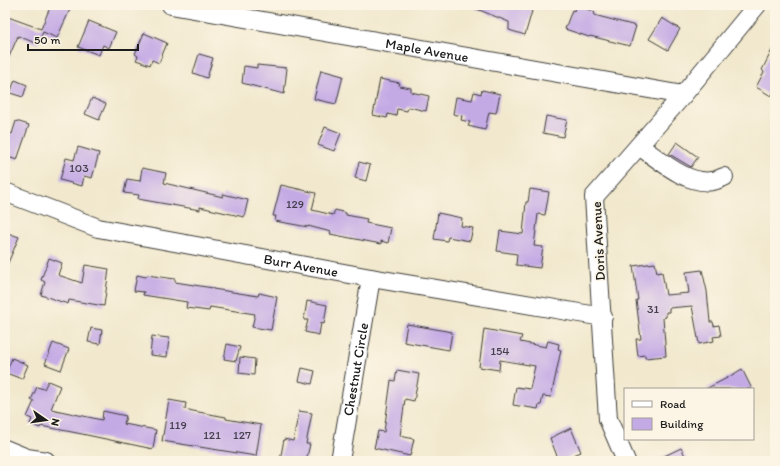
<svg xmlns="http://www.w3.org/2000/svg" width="780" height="466" font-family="Itim,sans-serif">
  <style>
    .building { fill: #c4aae5 }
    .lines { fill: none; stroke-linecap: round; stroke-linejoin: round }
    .minor-casing { stroke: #3c3b37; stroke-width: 20 }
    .minor { stroke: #fff; stroke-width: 18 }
    .labels { text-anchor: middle; stroke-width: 3; stroke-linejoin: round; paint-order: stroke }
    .number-label { font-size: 12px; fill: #46404e }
    .street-label { font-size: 14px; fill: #1c1c1c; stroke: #fcf5e5 }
  </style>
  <rect width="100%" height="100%" fill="#fcf5e5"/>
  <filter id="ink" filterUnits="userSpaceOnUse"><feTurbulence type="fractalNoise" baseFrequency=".025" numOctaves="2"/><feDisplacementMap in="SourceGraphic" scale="8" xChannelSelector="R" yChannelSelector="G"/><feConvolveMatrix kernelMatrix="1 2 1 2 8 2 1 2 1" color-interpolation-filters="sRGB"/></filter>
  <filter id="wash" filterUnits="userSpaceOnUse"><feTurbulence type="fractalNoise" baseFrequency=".012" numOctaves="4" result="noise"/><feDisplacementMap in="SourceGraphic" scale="16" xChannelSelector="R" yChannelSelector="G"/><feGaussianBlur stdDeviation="0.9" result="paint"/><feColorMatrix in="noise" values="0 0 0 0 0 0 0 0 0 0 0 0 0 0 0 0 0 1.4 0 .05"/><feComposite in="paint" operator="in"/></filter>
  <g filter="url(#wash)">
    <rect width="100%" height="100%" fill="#f1e8cd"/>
    <g id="blocks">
      <g class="building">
        <polygon points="51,5 72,5 57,38 43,32 38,44 18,36 5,66 5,26 8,17 41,29"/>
        <polygon points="467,5 522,5 530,7 530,10 532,11 525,35 509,30 509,22"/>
        <polygon points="576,5 592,11 595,13 594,15 636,26 630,46 590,36 589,37 565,29 572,10 574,11"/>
        <polygon points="662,18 680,29 668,50 649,39"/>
        <polygon points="89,21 116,32 109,48 103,45 99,55 78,47"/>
        <polygon points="144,33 167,43 159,63 152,60 150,65 136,60 138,56 135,54"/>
        <polygon points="775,44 775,90 771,96 756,87 764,72 762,70"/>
        <polygon points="199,54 213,58 207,78 193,73"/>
        <polygon points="257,65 287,68 284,94 242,83 244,66 257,68"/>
        <polygon points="321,70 343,76 336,104 314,99"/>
        <polygon points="380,79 400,83 399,86 411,88 411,92 429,96 426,111 408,107 407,111 397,109 396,116 388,114 387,118 373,115"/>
        <polygon points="15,80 27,85 23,97 10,93"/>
        <polygon points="482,90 500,94 496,113 489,112 485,130 468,126 470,122 461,120 462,116 453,114 456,97 472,100 474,92 481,94"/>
        <polygon points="92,98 106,104 99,120 85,114"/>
        <polygon points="546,116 567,120 563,137 543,133"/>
        <polygon points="16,121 29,125 17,160 5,156 5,132 12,134"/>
        <polygon points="325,127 341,133 334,151 318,145"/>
        <polygon points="677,142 698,157 691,167 669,154"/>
        <polygon points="78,147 99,153 92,178 84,176 82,186 60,180 66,158 74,160"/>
        <polygon points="359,162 370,165 366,181 355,178"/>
        <polygon points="142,168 166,173 164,183 223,197 223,194 248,200 244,217 200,207 200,210 138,199 139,195 124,193 127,179 140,181"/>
        <polygon points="281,185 316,193 312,210 333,215 335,210 346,213 346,215 367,219 366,223 391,228 388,243 381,241 381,244 330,234 331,232 308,226 308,227 275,221 276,216 273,216"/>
        <polygon points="530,189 549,192 545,215 538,214 534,246 543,247 540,268 516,265 517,254 497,251 500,231 523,234 526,202 528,202"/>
        <polygon points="438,213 462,218 461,226 473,228 470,241 448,237 447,241 434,239"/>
        <polygon points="5,232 19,237 5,270"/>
        <polygon points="49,258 62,263 58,275 82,283 85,265 109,269 104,306 69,300 68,304 41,295 45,282 41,280"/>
        <polygon points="655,263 657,273 662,272 666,295 689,293 686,272 702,270 707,291 710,322 713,322 714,326 719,325 721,336 713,337 714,341 699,344 692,306 669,308 669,312 666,312 666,317 663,318 666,356 645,358 645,355 638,356 636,339 641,339 636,300 638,300 633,266"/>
        <polygon points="137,275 146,277 147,275 175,279 175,282 213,288 213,289 258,296 259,293 277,297 271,330 252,327 255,314 210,307 209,311 186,308 187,302 143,295 144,292 134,291"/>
        <polygon points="307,301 327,305 324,324 321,323 319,335 305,332 308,320 304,320"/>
        <polygon points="407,324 452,332 449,350 404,342"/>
        <polygon points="91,328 102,330 100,344 88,342"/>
        <polygon points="484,329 522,336 520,342 546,347 548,341 559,344 558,349 561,350 551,397 543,396 541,405 539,405 538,409 513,405 516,387 530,389 535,366 500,360 499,370 479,367"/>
        <polygon points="152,336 169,338 167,357 150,355"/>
        <polygon points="53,343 69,349 61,370 45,364"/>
        <polygon points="227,344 240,347 236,361 224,359"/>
        <polygon points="240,357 255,359 254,375 239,373"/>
        <polygon points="12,358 28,365 22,379 6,373"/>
        <polygon points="302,368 315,371 312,384 299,381"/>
        <polygon points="742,369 752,389 706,389 727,378"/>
        <polygon points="397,370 419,374 414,401 405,399 400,436 414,439 410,456 374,448 378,431 384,432 391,380 395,381"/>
        <polygon points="48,381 60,386 51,409 102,420 103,411 126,416 124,424 156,430 153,449 82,434 41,426 40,428 30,424 32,419 27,417 34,401 31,400 37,387 44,389"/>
        <polygon points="169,400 186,403 185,409 193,411 226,417 226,419 261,425 256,456 162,441"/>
        <polygon points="299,411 312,413 306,444 310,444 306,461 280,461 284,439 293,441"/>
        <polygon points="571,428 581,452 559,461 550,438"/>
        <polygon points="681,448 688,461 654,461"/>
      </g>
    </g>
  </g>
  <g filter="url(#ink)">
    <use href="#blocks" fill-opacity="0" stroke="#3c3b37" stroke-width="1"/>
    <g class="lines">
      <g class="minor-casing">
        <g id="minor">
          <path id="s1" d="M 171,5 L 683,95"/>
          <path d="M 639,146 C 659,159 686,185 712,181 C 716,181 720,178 724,177"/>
          <path id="s2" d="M 5,192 L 98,228 L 371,278 L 603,317"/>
          <polyline points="5,449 27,458 46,461"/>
          <path id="s3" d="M 340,461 L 371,278"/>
          <polyline points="626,461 608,419 594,197 683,95 757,5"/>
        </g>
      </g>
      <use href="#minor" class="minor"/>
    </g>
  </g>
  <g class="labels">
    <g class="number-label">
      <text x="79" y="172">103</text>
      <text x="295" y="208">129</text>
      <text x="653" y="313">31</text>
      <text x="500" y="355">154</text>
      <text x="178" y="429">119</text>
      <text x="212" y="439">121</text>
      <text x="242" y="439">127</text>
    </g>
    <g class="street-label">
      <text dy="5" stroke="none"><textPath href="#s1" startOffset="260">Maple Avenue</textPath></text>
      <text transform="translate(598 241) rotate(-93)" y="5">Doris Avenue</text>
      <text dy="5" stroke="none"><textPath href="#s2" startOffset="306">Burr Avenue</textPath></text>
      <text dy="5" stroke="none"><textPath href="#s3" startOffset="93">Chestnut Circle</textPath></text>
    </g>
  </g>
  <rect width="780" height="466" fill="none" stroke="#fcf5e5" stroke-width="20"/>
  <rect x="624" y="388" width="130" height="52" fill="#fcf5e5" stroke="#a29e95"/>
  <rect x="632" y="401" width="20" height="6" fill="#ffffff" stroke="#a29e95"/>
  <text x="660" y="408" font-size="12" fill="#1c1c1c">Road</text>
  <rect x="632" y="418" width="20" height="12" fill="#c4aae5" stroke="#a29e95"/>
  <text x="660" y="428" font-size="12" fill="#1c1c1c">Building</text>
  <g transform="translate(46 420) rotate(103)" stroke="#fcf5e5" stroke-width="3" paint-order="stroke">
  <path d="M0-3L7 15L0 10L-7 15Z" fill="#1c1c1c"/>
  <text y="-6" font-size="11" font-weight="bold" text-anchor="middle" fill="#1c1c1c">N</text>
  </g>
  <path d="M28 44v6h110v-6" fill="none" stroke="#1c1c1c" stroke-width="2"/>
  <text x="34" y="44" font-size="12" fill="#1c1c1c" stroke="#fcf5e5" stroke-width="3" paint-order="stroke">50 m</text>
</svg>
